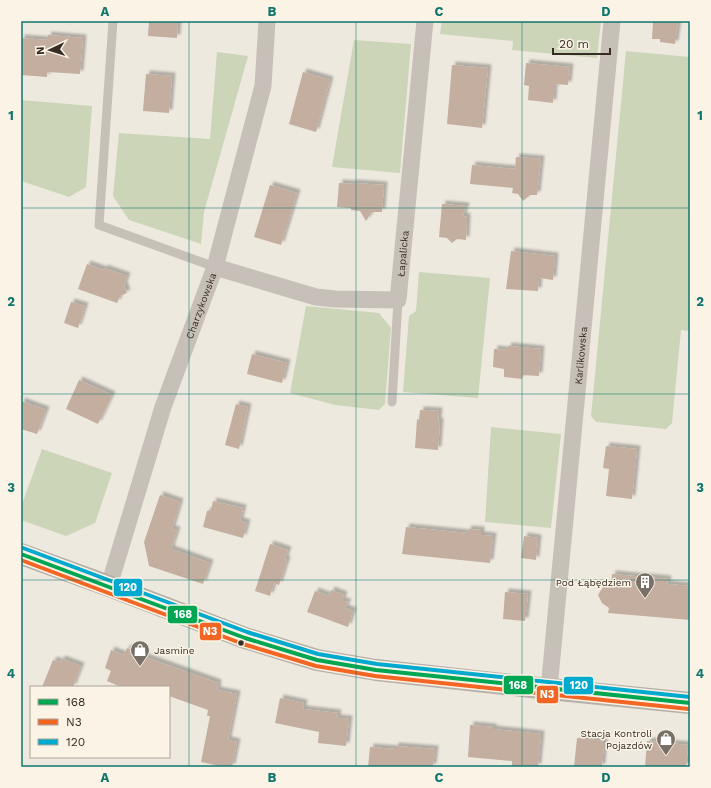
<svg xmlns="http://www.w3.org/2000/svg" width="711" height="788" font-family="'Work Sans',sans-serif">
  <style>
    .grass { fill: #ccd5b8 }
    .building { fill: #c3ae9f; filter: url(#shadow) }
    .lines { fill: none; stroke-linecap: round; stroke-linejoin: round }
    .lane { stroke: #c7c0b8; stroke-width: 9 }
    .street { stroke: #c7c0b8; stroke-width: 17 }
    .secondary { stroke: #b7b0a9; stroke-width: 22 }
    .bus-1-casing { stroke: #fbf3e6; stroke-width: 7 }
    .bus-2-casing { stroke: #fbf3e6; stroke-width: 7 }
    .bus-3-casing { stroke: #fbf3e6; stroke-width: 7 }
    .bus-1 { stroke: #00a651; stroke-width: 4 }
    .bus-2 { stroke: #f26522; stroke-width: 4 }
    .bus-3 { stroke: #00a9ce; stroke-width: 4 }
    .grid { fill: none; stroke: #0f766e; stroke-width: 1; stroke-opacity: 0.55 }
    .bus-dot { fill: #382d26; stroke: #fbf3e6; stroke-width: 1.5 }
    .labels { text-anchor: middle; stroke-width: 3; stroke-linejoin: round; paint-order: stroke }
    .street-label { font-size: 10px; fill: #382d26; stroke: #fbf3e6 }
    .poi-label { font-size: 10px; fill: #382d26; stroke: #fbf3e6; text-anchor: end }
    .line-badge { stroke: #fbf3e6; stroke-width: 1.5 }
    .badge-label { font-size: 11px; text-anchor: middle; font-weight: bold; fill: #fff }
    .neatline { fill: none; stroke: #0f766e; stroke-width: 1.5 }
    .grid-label { font-size: 13px; text-anchor: middle; font-weight: bold; fill: #0f766e }
  </style>
  <defs>
    <filter id="shadow"><feDropShadow dx="3.5" dy="-3.5" stdDeviation="1" flood-color="#0004"/></filter>
  </defs>
  <rect width="100%" height="100%" fill="#eee9df"/>
  <g class="grass">
    <polygon points="442,21 601,21 597,58 512,50 513,41 440,34"/>
    <polygon points="354,40 411,44 400,173 332,167"/>
    <polygon points="626,51 690,57 690,331 681,330 672,423 666,429 596,422 591,416"/>
    <polygon points="217,52 248,56 204,212 201,244 129,220 113,196 119,133 210,139"/>
    <polygon points="21,100 92,106 86,187 69,197 21,181"/>
    <polygon points="419,272 490,278 478,398 403,392 409,316 416,311"/>
    <polygon points="306,306 379,313 391,328 385,404 379,410 335,405 290,393"/>
    <polygon points="491,427 561,434 551,528 485,522"/>
    <polygon points="42,449 112,473 95,523 66,536 21,520 21,507"/>
  </g>
  <g class="building">
    <polygon points="149,21 178,21 177,38 148,36"/>
    <polygon points="653,21 678,21 675,44 660,42 660,39 652,39"/>
    <polygon points="48,35 83,38 80,74 47,72 47,77 21,75 21,38 47,40"/>
    <polygon points="526,63 570,67 568,85 556,84 556,89 554,88 553,103 528,100 529,86 524,85"/>
    <polygon points="452,65 488,68 482,128 447,124"/>
    <polygon points="303,72 330,80 316,132 289,124"/>
    <polygon points="146,74 172,76 169,113 143,111"/>
    <polygon points="516,157 541,159 537,195 530,195 523,201 518,194 512,193 513,188 470,184 472,165 515,169"/>
    <polygon points="339,183 353,184 353,183 384,185 382,212 372,212 366,221 360,211 351,210 351,208 337,207"/>
    <polygon points="270,185 297,193 281,245 254,237"/>
    <polygon points="442,204 466,206 463,216 467,217 466,240 457,239 452,243 447,238 439,237"/>
    <polygon points="511,251 555,256 553,280 539,278 538,291 506,289"/>
    <polygon points="87,264 104,270 104,268 127,276 124,285 127,293 120,296 117,303 78,289"/>
    <polygon points="71,302 85,306 78,328 64,323"/>
    <polygon points="508,346 541,349 539,376 523,375 522,379 504,377 504,369 493,367 494,349 507,350"/>
    <polygon points="252,354 287,363 282,383 247,374"/>
    <polygon points="79,380 112,395 98,424 66,409"/>
    <polygon points="21,401 46,410 37,434 21,429"/>
    <polygon points="236,404 248,407 239,449 225,445"/>
    <polygon points="420,410 439,411 438,421 440,422 438,450 415,448 417,419 419,420"/>
    <polygon points="606,446 637,449 632,499 606,496 609,469 603,468"/>
    <polygon points="160,495 180,502 172,529 177,530 171,549 210,563 203,584 149,566 144,542"/>
    <polygon points="213,501 243,508 240,521 247,523 243,538 203,527 207,511 211,510"/>
    <polygon points="406,527 467,533 468,529 481,530 481,535 493,536 490,563 402,554"/>
    <polygon points="524,536 538,538 536,560 521,558"/>
    <polygon points="270,544 288,550 285,559 287,560 279,585 274,583 270,596 255,591"/>
    <polygon points="612,574 668,579 667,584 690,586 690,620 608,613 609,608 602,603 598,595 603,587 611,584"/>
    <polygon points="331,590 344,595 342,601 348,602 345,608 353,611 348,627 307,612 315,591 329,596"/>
    <polygon points="505,592 528,594 525,621 503,619"/>
    <polygon points="127,648 145,655 145,657 218,683 217,690 237,694 228,740 237,742 232,767 224,767 201,762 210,716 207,716 208,710 169,696 169,687 121,687 107,681 111,671 105,668 111,650 124,655"/>
    <polygon points="62,659 81,666 73,687 42,687 53,660 60,662"/>
    <polygon points="280,698 304,703 303,709 338,713 337,718 349,719 346,746 318,743 319,732 275,723"/>
    <polygon points="470,725 493,727 493,729 541,734 538,767 512,767 512,761 468,757"/>
    <polygon points="577,738 604,741 602,767 574,767"/>
    <polygon points="647,741 688,745 686,767 645,767"/>
    <polygon points="395,746 435,749 433,767 368,767 370,747 395,749"/>
  </g>
  <g class="lines">
    <g class="lane">
      <polyline points="113,21 99,225 215,267"/>
      <polyline points="392,402 398,300"/>
    </g>
    <g class="street">
      <path id="s1" d="M 215,267 L 316,297 L 335,299 L 398,300 L 425,21"/>
      <path id="s2" d="M 109,586 L 163,407 L 215,267 L 263,86 L 267,21"/>
      <path id="s3" d="M 549,689 L 612,21"/>
    </g>
    <polyline class="secondary" points="21,554 109,586 245,638 317,660 376,670 549,689 690,703"/>
    <g class="bus-1-casing">
      <polyline id="bus-1" points="21,554 245,638 317,660 376,670 690,703"/>
    </g>
    <g class="bus-2-casing">
      <polyline id="bus-2" points="21,560 243,644 316,666 375,676 689,709"/>
    </g>
    <g class="bus-3-casing">
      <polyline id="bus-3" points="23,548 247,632 318,654 377,664 690,697"/>
    </g>
    <use href="#bus-1" class="bus-1"/>
    <use href="#bus-2" class="bus-2"/>
    <use href="#bus-3" class="bus-3"/>
  </g>
  <path class="grid" d="M 189,21 L 189,767M 356,21 L 356,767M 522,21 L 522,767M 21,208 L 690,208M 21,394 L 690,394M 21,580 L 690,580"/>
  <defs>
    <g id="building-pin" transform="scale(1)"><path d="M0 17L-7.5 6A9.5 9.5 0 1 1 7.5 6Z" fill="#786f67" stroke="#fbf3e6"/><path d="M-4-6H4V6H1V3H-1V6H-4ZM-2.5-4.3h1.7v1.8h-1.7ZM.8-4.3h1.7v1.8H.8ZM-2.5-1h1.7V.8h-1.7ZM.8-1h1.7V.8H.8Z" fill="#fff"/></g>
    <g id="shop-pin" transform="scale(1)"><path d="M0 17L-7.5 6A9.5 9.5 0 1 1 7.5 6Z" fill="#786f67" stroke="#fbf3e6"/><path d="M-5-2.5h2.3a2.7 3.5 0 0 1 5.4 0H5L5.5 6h-11ZM-1.5-2.5h3a1.5 2.3 0 0 0-3 0Z" fill="#fff"/></g>
  </defs>
  <g fill-rule="evenodd">
    <use href="#building-pin" x="645" y="582"/>
    <use href="#shop-pin" x="140" y="650"/>
    <use href="#shop-pin" x="666" y="739"/>
  </g>
  <circle class="bus-dot" cx="241" cy="643" r="3.5"/>
  <g class="labels">
    <g class="street-label">
      <text dy="4" stroke="none"><textPath href="#s1" startOffset="234">Łapalicka</textPath></text>
      <text dy="4" stroke="none"><textPath href="#s2" startOffset="295">Charzykowska</textPath></text>
      <text dy="4" stroke="none"><textPath href="#s3" startOffset="335">Karlikowska</textPath></text>
    </g>
    <g class="poi-label">
      <text x="631" y="586">Pod Łąbędziem</text>
      <text x="154" y="654" text-anchor="start">Jasmine</text>
      <text x="652" y="737">Stacja Kontroli<tspan x="652" dy="12">Pojazdów</tspan></text>
    </g>
  </g>
  <g class="line-badge">
    <rect x="113" y="578" width="30" height="19" rx="4" fill="#00a9ce"/>
    <rect x="167" y="605" width="31" height="19" rx="4" fill="#00a651"/>
    <rect x="199" y="622" width="23" height="19" rx="4" fill="#f26522"/>
    <rect x="503" y="675" width="31" height="20" rx="4" fill="#00a651"/>
    <rect x="563" y="676" width="31" height="19" rx="4" fill="#00a9ce"/>
    <rect x="536" y="685" width="23" height="19" rx="4" fill="#f26522"/>
  </g>
  <g class="badge-label">
    <text x="128" y="591">120</text>
    <text x="183" y="618">168</text>
    <text x="210" y="635">N3</text>
    <text x="518" y="689">168</text>
    <text x="579" y="689">120</text>
    <text x="547" y="698">N3</text>
  </g>
  <rect width="711" height="788" fill="none" stroke="#fbf3e6" stroke-width="44"/>
  <rect x="30" y="686" width="140" height="72" fill="#fbf3e6" stroke="#ada499"/>
  <rect x="38" y="699" width="20" height="6" fill="#00a651" stroke="#ada499"/>
  <text x="66" y="706" font-size="12" fill="#382d26">168</text>
  <rect x="38" y="719" width="20" height="6" fill="#f26522" stroke="#ada499"/>
  <text x="66" y="726" font-size="12" fill="#382d26">N3</text>
  <rect x="38" y="739" width="20" height="6" fill="#00a9ce" stroke="#ada499"/>
  <text x="66" y="746" font-size="12" fill="#382d26">120</text>
  <g transform="translate(50 50) rotate(266)" stroke="#fbf3e6" stroke-width="3" paint-order="stroke">
  <path d="M0-3L7 15L0 10L-7 15Z" fill="#382d26"/>
  <text y="-6" font-size="11" font-weight="bold" text-anchor="middle" fill="#382d26">N</text>
  </g>
  <path d="M553 48v6h57v-6" fill="none" stroke="#382d26" stroke-width="2"/>
  <text x="559" y="48" font-size="12" fill="#382d26" stroke="#fbf3e6" stroke-width="3" paint-order="stroke">20 m</text>
  <rect x="22" y="22" width="667" height="744" class="neatline"/>
  <g class="grid-label">
    <text x="105" y="16">A</text>
    <text x="272" y="16">B</text>
    <text x="439" y="16">C</text>
    <text x="606" y="16">D</text>
    <text x="11" y="120">1</text>
    <text x="700" y="120">1</text>
    <text x="11" y="306">2</text>
    <text x="700" y="306">2</text>
    <text x="11" y="492">3</text>
    <text x="700" y="492">3</text>
    <text x="11" y="678">4</text>
    <text x="700" y="678">4</text>
    <text x="105" y="782">A</text>
    <text x="272" y="782">B</text>
    <text x="439" y="782">C</text>
    <text x="606" y="782">D</text>
  </g>
</svg>
